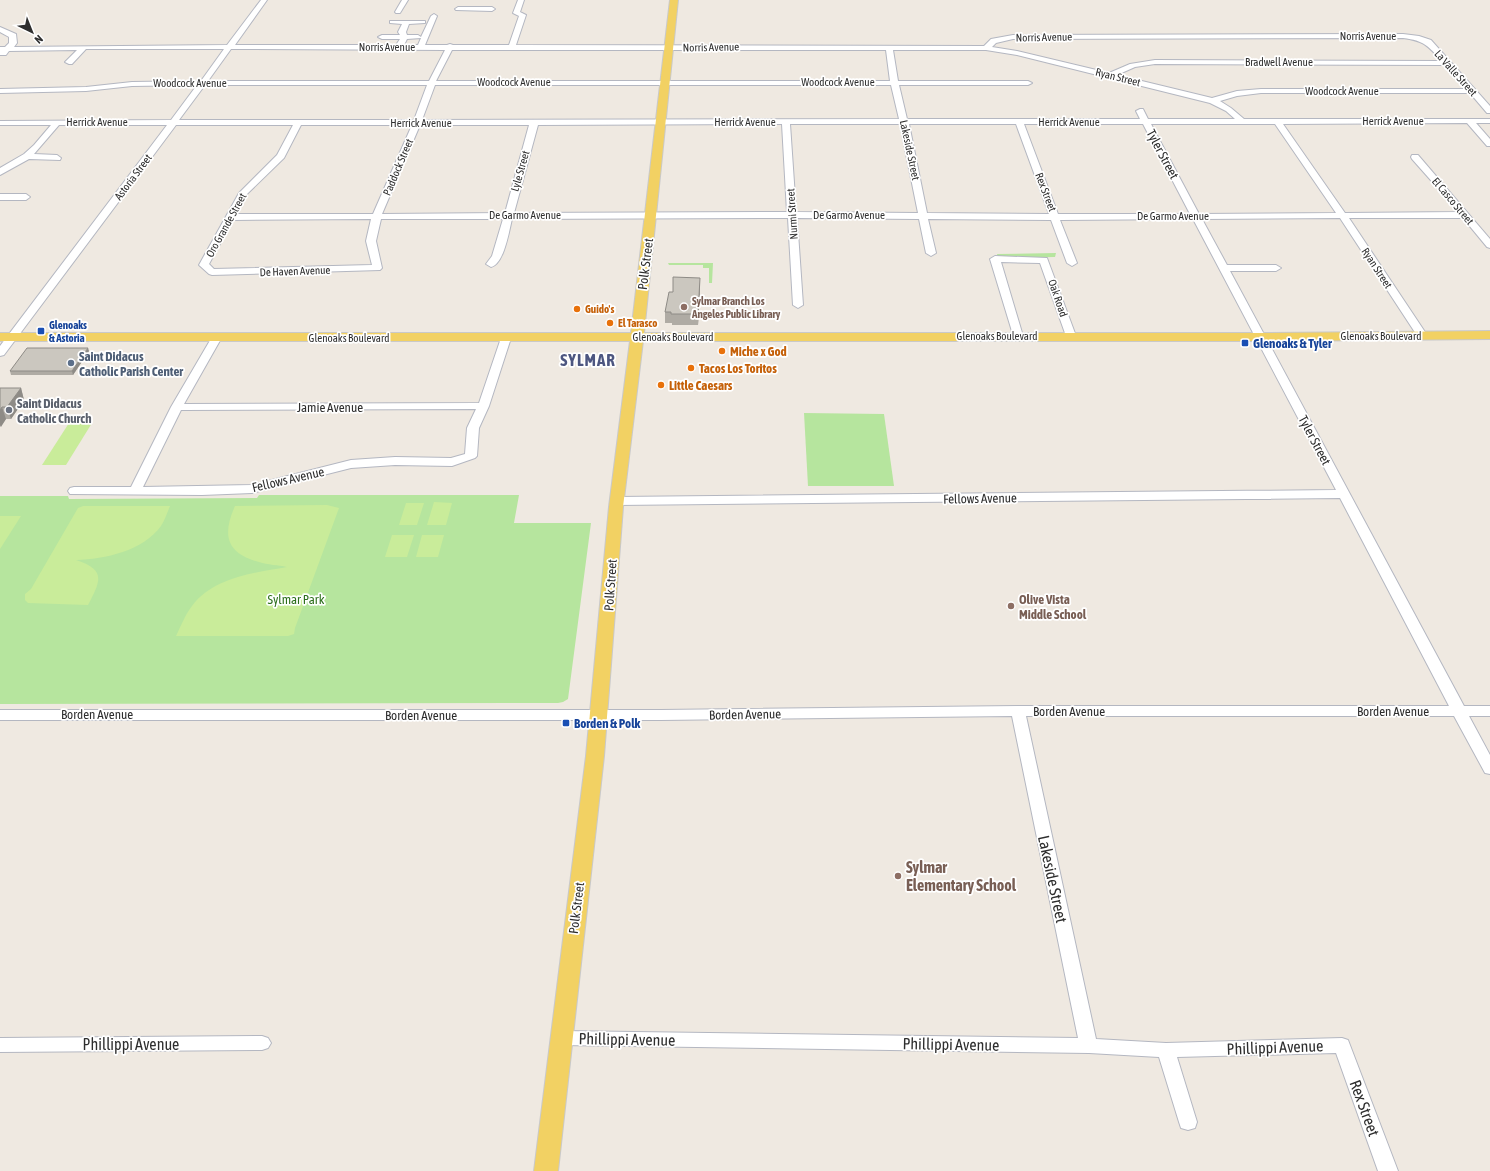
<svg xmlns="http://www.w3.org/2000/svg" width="1490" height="1171" font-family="'Asap Condensed',sans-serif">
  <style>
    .green { fill: #b6e59e }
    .pitch { fill: #c9ec9a }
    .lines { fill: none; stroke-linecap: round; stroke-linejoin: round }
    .minor-casing { stroke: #b4b7c1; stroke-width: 2 }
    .major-casing { stroke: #c9c9c9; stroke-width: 2 }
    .minor { fill: #fff; fill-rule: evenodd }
    .major { fill: #f2d163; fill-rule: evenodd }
    .wall { fill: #afaba4 }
    .shaded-wall { fill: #8e8b86 }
    .building { fill: #cbc7bf; stroke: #8e8b86 }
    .education-dot { fill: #8d6e63; stroke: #fff; stroke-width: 1.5 }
    .food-dot { fill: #e8710a; stroke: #fff; stroke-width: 1.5 }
    .transit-dot { fill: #1a4fb4; stroke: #fff; stroke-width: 1.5 }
    .service-dot { fill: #5c6f8a; stroke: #fff; stroke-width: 1.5 }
    .worship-dot { fill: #6b7280; stroke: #fff; stroke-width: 1.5 }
    .labels { text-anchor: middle; stroke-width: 3.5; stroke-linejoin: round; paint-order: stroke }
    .far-street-label { font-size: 11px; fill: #2e2e2e; stroke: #fff }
    .far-education-label { font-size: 11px; font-weight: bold; fill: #785e54; stroke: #fff; text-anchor: start }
    .far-food-label { font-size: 11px; font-weight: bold; fill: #c56008; stroke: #fff; text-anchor: start }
    .far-transit-label { font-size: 11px; font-weight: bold; fill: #164399; stroke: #fff; text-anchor: start }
    .street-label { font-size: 13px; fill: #2e2e2e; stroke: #fff }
    .transit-label { font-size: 13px; font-weight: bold; fill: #164399; stroke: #fff; text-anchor: start }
    .food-label { font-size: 13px; font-weight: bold; fill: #c56008; stroke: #fff; text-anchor: start }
    .service-label { font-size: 13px; font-weight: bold; fill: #4e5e75; stroke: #fff; text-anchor: start }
    .worship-label { font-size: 13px; font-weight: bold; fill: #5b616d; stroke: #fff; text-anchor: start }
    .park-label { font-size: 13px; fill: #2c6e1b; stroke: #fff }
    .education-label { font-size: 13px; font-weight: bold; fill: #785e54; stroke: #fff; text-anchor: start }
    .near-education-label { font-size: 16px; font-weight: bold; fill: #785e54; stroke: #fff; text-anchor: start }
    .near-street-label { font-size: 16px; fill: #2e2e2e; stroke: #fff }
    .district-label { font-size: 17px; font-weight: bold; letter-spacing: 1px; fill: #4d5680; stroke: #fff }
  </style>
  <rect width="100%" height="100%" fill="#efe9e1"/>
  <g class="green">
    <polygon points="1056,253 1055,257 998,258 997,254"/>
    <polygon points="668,263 713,263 712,283 709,283 709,268 703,268 703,265 669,265"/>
    <polygon points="804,413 884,414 894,486 808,486"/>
    <polygon points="259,495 519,495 514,523 591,523 568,699 563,702 558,703 0,704 0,496 68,496 69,499 257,498"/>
  </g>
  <g class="pitch">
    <polygon points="69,423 92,423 66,465 42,465"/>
    <polygon points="434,502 452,503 446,525 427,525"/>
    <polygon points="406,503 424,503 417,525 399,525"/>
    <path d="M 327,505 L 339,508 L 295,628 L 294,634 L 288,636 L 176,636 C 181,626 185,615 192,606 C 214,577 254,573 287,567 C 278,565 268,565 259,562 C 226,553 222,535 235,506 Z"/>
    <path d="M 83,506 L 170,506 C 167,513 165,520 161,526 C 143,551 105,559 76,560 C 106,570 101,580 88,605 L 28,603 L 25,600 L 25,594 L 31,589 L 78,508 Z"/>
    <polygon points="0,516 21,516 0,549"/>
    <polygon points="392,535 414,535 407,557 385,557"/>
    <polygon points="422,535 444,535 438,557 416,557"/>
  </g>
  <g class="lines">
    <g class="minor-casing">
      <g id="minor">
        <path d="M 261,0 L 267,0 L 235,45 L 396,45 L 400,39 L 382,39 L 378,37 L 382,35 L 400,35 L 398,32 L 402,24 L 390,23 L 390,21 L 425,21 L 425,23 L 409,24 L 406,32 L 407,35 L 418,35 L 421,37 L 431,16 L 434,14 L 437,16 L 425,45 L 447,45 L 450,44 L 453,45 L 509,45 L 519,16 L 513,13 L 518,0 L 524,0 L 520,12 L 526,15 L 516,45 L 984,46 L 991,39 L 1013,35 L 1403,34 L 1419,36 L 1431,40 L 1490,106 L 1490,113 L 1487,113 L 1470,93 L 1261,93 L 1237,96 L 1220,101 L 1231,108 L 1244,119 L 1490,119 L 1490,123 L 1476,123 L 1490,139 L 1490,146 L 1487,146 L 1467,123 L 1283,124 L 1345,213 L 1459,212 L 1412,159 L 1411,157 L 1412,155 L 1418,155 L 1490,239 L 1490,248 L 1487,247 L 1463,218 L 1349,218 L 1427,335 L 1426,337 L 1418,337 L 1340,218 L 1202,219 L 1227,265 L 1276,265 L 1281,268 L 1276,271 L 1230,271 L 1464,706 L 1490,706 L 1490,716 L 1469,716 L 1490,755 L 1490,774 L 1485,773 L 1454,716 L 1026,716 L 1096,1039 L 1166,1043 L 1342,1038 L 1348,1040 L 1398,1171 L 1378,1171 L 1336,1053 L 1177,1057 L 1197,1122 L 1195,1128 L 1188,1130 L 1181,1128 L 1179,1122 L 1159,1057 L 1089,1053 L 560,1045 L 554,1043 L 551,1038 L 554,1033 L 560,1031 L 1078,1038 L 1012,716 L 661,720 L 0,720 L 0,710 L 661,710 L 1018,706 L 1449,706 L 1340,498 L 617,505 L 613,504 L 611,501 L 613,498 L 617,497 L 1336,490 L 1193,219 L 1060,220 L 1077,263 L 1072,266 L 1067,263 L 1051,220 L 928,219 L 936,253 L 931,256 L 926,253 L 919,219 L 797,218 L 803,305 L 798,308 L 793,305 L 788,218 L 512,219 C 509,231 504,264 491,267 L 486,264 L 492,256 L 503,219 L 381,219 L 376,241 L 382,268 L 380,270 L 212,275 L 209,274 L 199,265 L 239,193 L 277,155 L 293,125 L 176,125 L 4,355 L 0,356 L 0,346 L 167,125 L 59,125 L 34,154 L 57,155 L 61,158 L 60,160 L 29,159 L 0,175 L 0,168 L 24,154 L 34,145 L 51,125 L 0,125 L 0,121 L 171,120 L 197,85 L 132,86 L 86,91 L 0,93 L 0,89 L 86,87 L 132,82 L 201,81 L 224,49 L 86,49 L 72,64 L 69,64 L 65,62 L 77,50 L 9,51 L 6,55 L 0,55 L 0,47 L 5,47 L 9,43 L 9,37 L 0,32 L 0,27 L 16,34 L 17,43 L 14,47 L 227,45 ZM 421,38 L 418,45 L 404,45 L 407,39 ZM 1403,38 C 1425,41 1427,45 1442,61 L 1155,60 L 1130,64 L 1109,73 L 1017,51 L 992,47 L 996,43 L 1013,39 ZM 231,49 L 445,50 L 429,81 L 208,81 ZM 452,50 L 886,50 L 890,81 L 436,81 ZM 893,50 L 986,50 L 1017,55 L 1210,103 L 1226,111 L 1235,119 L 1148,119 L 1143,109 L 1140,109 L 1136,111 L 1140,119 L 907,119 L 899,85 L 1028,85 L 1032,83 L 1028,81 L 898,81 ZM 1155,64 L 1446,65 L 1466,89 L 1261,89 L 1237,91 L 1212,98 L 1117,75 L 1135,67 ZM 205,85 L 427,85 L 414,120 L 179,120 ZM 435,85 L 891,85 L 899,119 L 422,120 ZM 782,124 L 787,212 L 514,213 L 538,125 ZM 790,124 L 900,124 L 918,213 L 796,212 ZM 909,124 L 1016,124 L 1049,214 L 927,213 ZM 1024,124 L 1143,124 L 1190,214 L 1058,214 ZM 1151,124 L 1275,124 L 1336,213 L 1199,214 ZM 301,125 L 412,125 L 373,214 L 236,214 L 247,194 L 284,158 ZM 420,125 L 529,125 L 505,213 L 382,214 ZM 371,219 L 366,241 L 372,265 L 214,269 L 209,264 L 233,220 Z"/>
        <polygon points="402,0 408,0 400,13 396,13 395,12"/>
        <polygon points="458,7 492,7 495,9 492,11 456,10 455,9"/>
        <polygon points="0,194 26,194 30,197 26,200 0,200"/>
        <polygon points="995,256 1047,258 1076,336 1075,338 1067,338 1066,336 1040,263 1001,262 1023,336 1018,339 1014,338 990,259"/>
        <path d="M 217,334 L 222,337 L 184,404 L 479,403 L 501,338 L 506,335 L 511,338 L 489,406 L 479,428 L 477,456 L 475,458 L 452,466 L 395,465 L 351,468 L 252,493 L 202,495 L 70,494 L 68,491 L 70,488 L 74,487 L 131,487 L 171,407 L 212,337 ZM 476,409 L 467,428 L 465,454 L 451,458 L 395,457 L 351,460 L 252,485 L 143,487 L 181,410 Z"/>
        <polygon points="262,1036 268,1038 271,1043 268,1048 262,1050 0,1052 0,1038"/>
      </g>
    </g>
    <g class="major-casing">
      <polygon id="major" points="670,0 678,0 644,333 1260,333 1490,331 1490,339 1260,341 643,341 623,507 604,756 558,1171 534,1171 586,756 609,507 630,341 0,341 0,333 631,333"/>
    </g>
    <use href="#minor" class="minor"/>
    <use href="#major" class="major"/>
  </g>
  <g class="wall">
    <polygon points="700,289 698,325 672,325 672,323 665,323 665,312 673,292"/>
    <polygon points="89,351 73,375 11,375 10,371"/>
    <polygon points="0,388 21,388 24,400 11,419 6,419 0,427"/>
  </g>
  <g class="shaded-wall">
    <polygon points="700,278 700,289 698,325 698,314"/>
    <polygon points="88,348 89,351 73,375 72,371"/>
    <polygon points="21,388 24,400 11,419 7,407"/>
    <polygon points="2,407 6,419 1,427 0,425 0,410"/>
  </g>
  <g class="building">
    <polygon points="673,277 700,278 698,314 671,314 671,312 665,312 669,292 673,292"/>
    <polygon points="27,348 88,348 72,371 10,371"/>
    <polygon points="0,388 21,388 7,407 2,407 0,410"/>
  </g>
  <g class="education-dot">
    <circle cx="684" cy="307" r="4"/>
    <circle cx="1011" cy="606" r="4"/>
    <circle cx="898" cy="876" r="4"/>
  </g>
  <g class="food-dot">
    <circle cx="577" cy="309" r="4"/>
    <circle cx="610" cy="323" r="4"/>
    <circle cx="722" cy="351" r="4"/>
    <circle cx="691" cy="368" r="4"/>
    <circle cx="661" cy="385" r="4"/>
  </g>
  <g class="transit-dot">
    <rect x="37" y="327" width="8" height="8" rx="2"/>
    <rect x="1241" y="339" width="8" height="8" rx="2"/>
    <rect x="562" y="719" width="8" height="8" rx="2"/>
  </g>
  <circle class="service-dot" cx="71" cy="363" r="4"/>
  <circle class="worship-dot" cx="9" cy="410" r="4"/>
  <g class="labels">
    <g class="far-street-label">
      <text x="1368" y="40">Norris Avenue</text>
      <text transform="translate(1044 37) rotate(-1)" y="4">Norris Avenue</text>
      <text x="387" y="51">Norris Avenue</text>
      <text transform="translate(711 47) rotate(-1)" y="4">Norris Avenue</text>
      <text x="1279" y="66">Bradwell Avenue</text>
      <text transform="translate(1456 73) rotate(48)" y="4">La Valle Street</text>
      <text transform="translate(1118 77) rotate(14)" y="4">Ryan Street</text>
      <text x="514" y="86">Woodcock Avenue</text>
      <text x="838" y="86">Woodcock Avenue</text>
      <text x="190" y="87">Woodcock Avenue</text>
      <text x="1342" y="95">Woodcock Avenue</text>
      <text x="1393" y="125">Herrick Avenue</text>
      <text x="97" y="126">Herrick Avenue</text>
      <text x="745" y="126">Herrick Avenue</text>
      <text x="1069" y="126">Herrick Avenue</text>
      <text x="421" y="127">Herrick Avenue</text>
      <text transform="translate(910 150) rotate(78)" y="4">Lakeside Street</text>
      <text transform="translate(398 167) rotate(-67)" y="4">Paddock Street</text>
      <text transform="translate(520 171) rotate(-74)" y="4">Lyle Street</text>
      <text transform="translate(133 177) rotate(-53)" y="4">Astoria Street</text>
      <text transform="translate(1046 192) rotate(69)" y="4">Rex Street</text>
      <text transform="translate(1453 201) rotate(50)" y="4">El Casco Street</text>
      <text transform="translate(792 214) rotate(-94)" y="4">Nurmi Street</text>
      <text x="525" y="219">De Garmo Avenue</text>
      <text x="849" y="219">De Garmo Avenue</text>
      <text x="1173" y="220">De Garmo Avenue</text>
      <text transform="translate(226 225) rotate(-61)" y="4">Oro Grande Street</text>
      <text transform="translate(1377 268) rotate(57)" y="4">Ryan Street</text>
      <text transform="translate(295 271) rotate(-2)" y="4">De Haven Avenue</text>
      <text transform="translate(1058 298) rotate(71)" y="4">Oak Road</text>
      <text x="997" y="340">Glenoaks Boulevard</text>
      <text x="1381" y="340">Glenoaks Boulevard</text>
      <text x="673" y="341">Glenoaks Boulevard</text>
      <text x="349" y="342">Glenoaks Boulevard</text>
    </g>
    <g class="far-education-label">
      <text x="692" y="305">Sylmar Branch Los<tspan x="692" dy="13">Angeles Public Library</tspan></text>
    </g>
    <g class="far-food-label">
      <text x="585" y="313">Guido's</text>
      <text x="618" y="327">El Tarasco</text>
    </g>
    <g class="far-transit-label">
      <text x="49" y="329">Glenoaks<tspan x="49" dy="13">&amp; Astoria</tspan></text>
    </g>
    <g class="street-label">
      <text transform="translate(1163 154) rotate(62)" y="5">Tyler Street</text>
      <text transform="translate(645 264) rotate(-83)" y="5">Polk Street</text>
      <text x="330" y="412">Jamie Avenue</text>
      <text transform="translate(1315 440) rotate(62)" y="5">Tyler Street</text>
      <text transform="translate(288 479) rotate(-13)" y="5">Fellows Avenue</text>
      <text transform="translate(980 498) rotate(-1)" y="5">Fellows Avenue</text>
      <text transform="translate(610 585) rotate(-86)" y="5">Polk Street</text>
      <text x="1069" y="716">Borden Avenue</text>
      <text x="1393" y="716">Borden Avenue</text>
      <text x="97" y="719">Borden Avenue</text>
      <text transform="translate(745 714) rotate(-1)" y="5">Borden Avenue</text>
      <text x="421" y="720">Borden Avenue</text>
      <text transform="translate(576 908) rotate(-83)" y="5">Polk Street</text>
    </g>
    <g class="transit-label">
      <text x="1253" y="348">Glenoaks &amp; Tyler</text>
      <text x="574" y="728">Borden &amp; Polk</text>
    </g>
    <g class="food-label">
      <text x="730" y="356">Miche x God</text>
      <text x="699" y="373">Tacos Los Toritos</text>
      <text x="669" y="390">Little Caesars</text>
    </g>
    <g class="service-label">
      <text x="79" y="361">Saint Didacus<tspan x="79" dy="15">Catholic Parish Center</tspan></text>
    </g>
    <g class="worship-label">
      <text x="17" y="408">Saint Didacus<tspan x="17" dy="15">Catholic Church</tspan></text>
    </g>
    <g class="park-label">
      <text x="296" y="604">Sylmar Park</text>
    </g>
    <g class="education-label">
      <text x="1019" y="604">Olive Vista<tspan x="1019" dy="15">Middle School</tspan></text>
    </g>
    <g class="near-education-label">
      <text x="906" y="873">Sylmar<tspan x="906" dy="18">Elementary School</tspan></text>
    </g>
    <g class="near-street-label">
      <text transform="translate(1053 879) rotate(78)" y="6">Lakeside Street</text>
      <text transform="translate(627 1039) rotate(1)" y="6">Phillippi Avenue</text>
      <text x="131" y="1050">Phillippi Avenue</text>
      <text transform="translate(951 1044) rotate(1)" y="6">Phillippi Avenue</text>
      <text transform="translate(1275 1047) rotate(-2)" y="6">Phillippi Avenue</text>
      <text transform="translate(1365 1108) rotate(70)" y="6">Rex Street</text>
    </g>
    <g class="district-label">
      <text x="588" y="366">SYLMAR</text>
    </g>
  </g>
  <g transform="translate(32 32) rotate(137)" stroke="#ffffff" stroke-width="3" paint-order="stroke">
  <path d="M0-3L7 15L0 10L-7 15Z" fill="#2e2e2e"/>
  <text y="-6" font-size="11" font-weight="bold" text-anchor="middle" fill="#2e2e2e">N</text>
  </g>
</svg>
